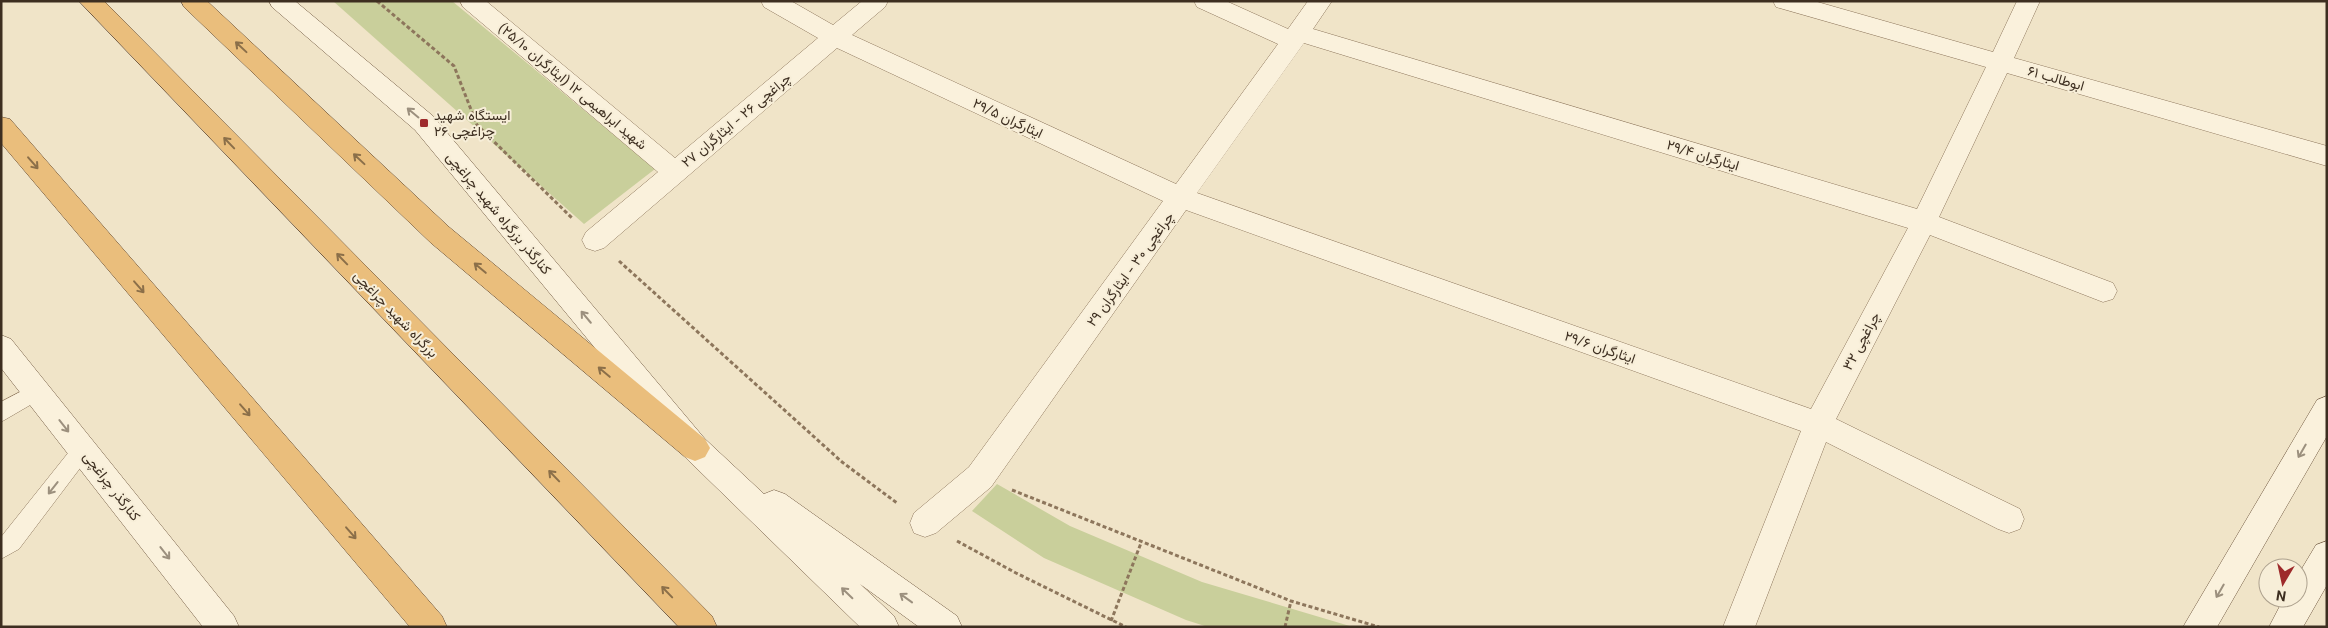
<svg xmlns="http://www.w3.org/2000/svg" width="2328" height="628" font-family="Georgia,Vazirmatn,serif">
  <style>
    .green { fill: #c9cf9b }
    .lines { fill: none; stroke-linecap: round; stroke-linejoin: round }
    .service-casing { stroke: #8d765c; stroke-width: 1 }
    .minor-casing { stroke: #8d765c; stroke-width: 1 }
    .secondary-casing { stroke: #6f573f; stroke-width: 1 }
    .trunk-casing { stroke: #5b4430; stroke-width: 1 }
    .path { stroke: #8d765c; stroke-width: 3; stroke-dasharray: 4 2.5; stroke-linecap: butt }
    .service { fill: #faf1dc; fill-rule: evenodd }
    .minor { fill: #faf1dc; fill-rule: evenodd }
    .secondary { fill: #faf1dc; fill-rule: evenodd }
    .trunk { fill: #eabe7c; fill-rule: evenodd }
    .oneway { stroke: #8b6f49 }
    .oneway2 { stroke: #9c907e }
    .poi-dot { fill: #9e2a2b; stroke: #f7eed8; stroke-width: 2 }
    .labels { text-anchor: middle; stroke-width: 4; stroke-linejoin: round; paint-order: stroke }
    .street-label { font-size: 14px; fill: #3d2e20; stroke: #f7eed8 }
    .poi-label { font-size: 14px; fill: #3d2e20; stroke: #f7eed8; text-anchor: start }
  </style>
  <rect width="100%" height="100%" fill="#f0e4c8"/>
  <g class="green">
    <polygon points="333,1 452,1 655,169 584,224"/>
    <polygon points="997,484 1070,526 1202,582 1353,627 1208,627 1186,620 1044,558 972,511"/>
  </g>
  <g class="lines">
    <g class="service-casing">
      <g id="service">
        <polygon points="37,383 44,385 47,391 44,397 1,422 1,402"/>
        <polygon points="83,440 90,443 93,449 90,455 19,549 1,559 1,537 76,443"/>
      </g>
    </g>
    <g class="minor-casing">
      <path id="minor" d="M 460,1 L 486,1 L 675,158 L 818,38 L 764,7 L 761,1 L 791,1 L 833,25 L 862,1 L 888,1 L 885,7 L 852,35 L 1176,184 L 1278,44 L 1197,7 L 1194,1 L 1226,1 L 1288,29 L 1308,1 L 1332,1 L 1313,29 L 1917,209 L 1986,67 L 1776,7 L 1773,1 L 1814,1 L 1993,52 L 2017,1 L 2040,1 L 2014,58 L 2327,146 L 2327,166 L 2007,73 L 1939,217 L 2113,283 L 2117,291 L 2113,299 L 2103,302 L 1930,235 L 1836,419 L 2020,509 L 2024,519 L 2020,529 L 2009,533 L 1998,529 L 1826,442 L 1755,627 L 1723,627 L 1801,431 L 1186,210 L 991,487 L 936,533 L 925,537 L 914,533 L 910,523 L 914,513 L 969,467 L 1163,201 L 837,48 L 604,248 L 595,251 L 586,248 L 582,240 L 586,232 L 658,172 L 463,7 ZM 1304,43 L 1908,228 L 1811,409 L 1197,193 Z"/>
    </g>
    <g class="secondary-casing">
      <g id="secondary">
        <polygon points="269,1 295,1 433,116 705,439 764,494 774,490 785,494 957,616 962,627 919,627 860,584 894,616 899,627 860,627 685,457 415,130 272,7"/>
        <polygon points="1,335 11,339 234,616 239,627 203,627 1,368"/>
        <polygon points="2327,396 2327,436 2217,627 2183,627 2317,400"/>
        <polygon points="2327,541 2327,585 2303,627 2269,627 2284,598 2298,598 2298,575 2316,545"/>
      </g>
    </g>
    <g class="trunk-casing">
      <g id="trunk">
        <polygon points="79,1 104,1 712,616 717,627 679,627"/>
        <polygon points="181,1 207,1 449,227 705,439 710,448 705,457 695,461 685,457 431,243 184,7"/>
        <polygon points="1,117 10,119 442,616 447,627 410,627 1,143"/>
      </g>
    </g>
    <g class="path">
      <polyline points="377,1 454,66 477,125 572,218"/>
      <polyline points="619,261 842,462 897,503"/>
      <polyline points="1012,490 1291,601 1379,627"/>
      <polyline points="957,541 1016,573 1126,627"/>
      <polyline points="1111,621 1141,543"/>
      <polyline points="1285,627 1291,601"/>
    </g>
    <use href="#service" class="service"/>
    <use href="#minor" class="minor"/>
    <use href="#secondary" class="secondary"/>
    <use href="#trunk" class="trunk"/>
  </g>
  <defs><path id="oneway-shaft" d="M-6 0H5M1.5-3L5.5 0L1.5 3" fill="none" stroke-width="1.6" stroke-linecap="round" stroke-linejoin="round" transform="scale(1.25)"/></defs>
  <g class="oneway">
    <use href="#oneway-shaft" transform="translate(241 47) rotate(-137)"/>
    <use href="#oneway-shaft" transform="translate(229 143) rotate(-134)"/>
    <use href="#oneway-shaft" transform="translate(359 159) rotate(-137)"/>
    <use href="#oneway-shaft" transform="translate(33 163) rotate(49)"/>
    <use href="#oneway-shaft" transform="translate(342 259) rotate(-134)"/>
    <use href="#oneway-shaft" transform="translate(480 268) rotate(-140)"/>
    <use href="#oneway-shaft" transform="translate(139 287) rotate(49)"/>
    <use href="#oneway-shaft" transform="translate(604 372) rotate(-140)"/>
    <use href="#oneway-shaft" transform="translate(245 410) rotate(49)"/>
    <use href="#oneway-shaft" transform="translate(554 476) rotate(-134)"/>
    <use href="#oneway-shaft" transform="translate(351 533) rotate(49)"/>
    <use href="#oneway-shaft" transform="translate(667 592) rotate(-134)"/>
  </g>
  <g class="oneway2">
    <use href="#oneway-shaft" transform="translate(413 113) rotate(-140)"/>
    <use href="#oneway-shaft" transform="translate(586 317) rotate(-130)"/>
    <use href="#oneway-shaft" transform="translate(64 426) rotate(52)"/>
    <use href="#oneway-shaft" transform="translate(2302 451) rotate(120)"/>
    <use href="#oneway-shaft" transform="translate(53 488) rotate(128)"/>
    <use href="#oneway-shaft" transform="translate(165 553) rotate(52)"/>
    <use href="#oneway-shaft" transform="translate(2220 591) rotate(120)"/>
    <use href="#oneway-shaft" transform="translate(847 593) rotate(-136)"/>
    <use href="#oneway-shaft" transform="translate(906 598) rotate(-144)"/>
  </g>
  <rect class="poi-dot" x="419" y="118" width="10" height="10" rx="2.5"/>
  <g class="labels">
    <g class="street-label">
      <text transform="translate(2056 78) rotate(16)" y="5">ابوطالب ۶۱</text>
      <text transform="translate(573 86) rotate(40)" y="5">شهید ابراهیمی ۱۲ (ایثارگران ۲۵/۱۰)</text>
      <text transform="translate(1008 118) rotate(25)" y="5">ایثارگران ۲۹/۵</text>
      <text transform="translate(736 120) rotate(-40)" y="5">چراغچی ۲۶ - ایثارگران ۲۷</text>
      <text transform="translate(1703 155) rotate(17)" y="5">ایثارگران ۲۹/۴</text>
      <text transform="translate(499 213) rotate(50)" y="5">کنارگذر بزرگراه شهید چراغچی</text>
      <text transform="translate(1130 269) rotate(-54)" y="5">چراغچی ۳۰ - ایثارگران ۲۹</text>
      <text transform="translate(396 314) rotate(46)" y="5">بزرگراه شهید چراغچی</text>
      <text transform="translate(1861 341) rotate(-62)" y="5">چراغچی ۳۲</text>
      <text transform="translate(1600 347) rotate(19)" y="5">ایثارگران ۲۹/۶</text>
      <text transform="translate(112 486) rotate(52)" y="5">کنارگذر چراغچی</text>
    </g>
    <g class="poi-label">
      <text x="434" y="120">ایستگاه شهید<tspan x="434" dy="16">چراغچی ۲۶</tspan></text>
    </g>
  </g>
  <rect width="2328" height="628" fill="none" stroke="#3d2e20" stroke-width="5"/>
  <g transform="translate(2283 583) rotate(189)"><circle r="24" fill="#f7eed8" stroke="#ada18e"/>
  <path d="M0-4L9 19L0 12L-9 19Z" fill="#9e2a2b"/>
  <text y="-8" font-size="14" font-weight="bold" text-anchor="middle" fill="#3d2e20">N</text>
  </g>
</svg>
